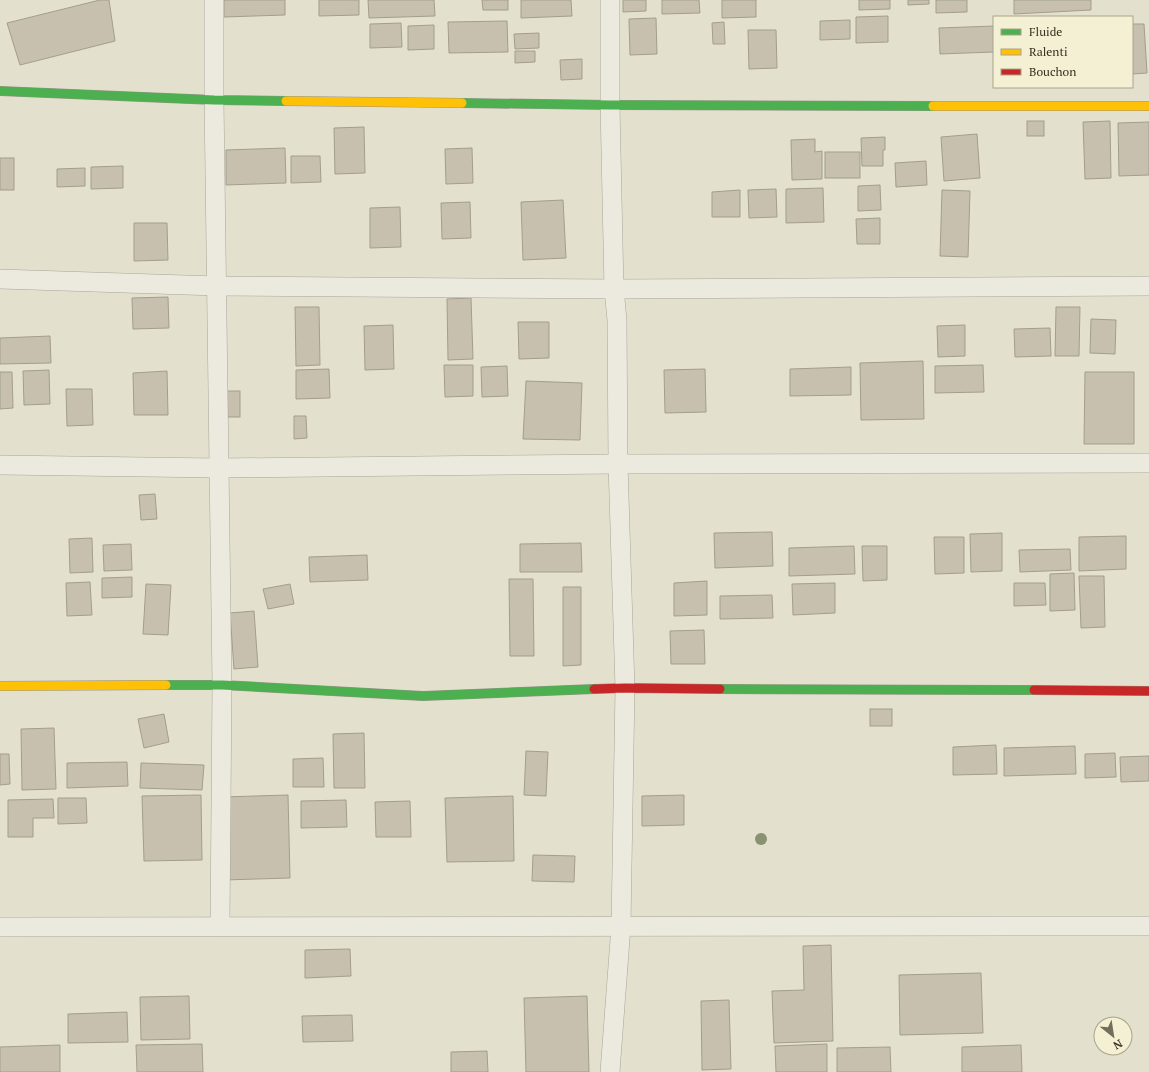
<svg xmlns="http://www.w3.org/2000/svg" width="1149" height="1072" font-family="'PT Serif',serif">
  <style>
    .building { fill: #c7c0af; stroke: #a39d8d }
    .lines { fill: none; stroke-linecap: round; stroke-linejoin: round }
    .street-casing { stroke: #a8a597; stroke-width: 20 }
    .fast-casing { stroke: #989586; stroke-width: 10 }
    .slow-casing { stroke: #989586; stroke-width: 10 }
    .jam-casing { stroke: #989586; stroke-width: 10 }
    .street { stroke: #eceadf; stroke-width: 19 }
    .fast { stroke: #4caf50; stroke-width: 9 }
    .slow { stroke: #ffc107; stroke-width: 9 }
    .jam { stroke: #c62828; stroke-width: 9 }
    .tree { fill: #899272 }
  </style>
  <rect width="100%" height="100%" fill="#e3e1ce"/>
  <g class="building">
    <polygon points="100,0 109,0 115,41 20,65 7,23"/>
    <polygon points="224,0 285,0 285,15 224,17"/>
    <polygon points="319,0 359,0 359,15 319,16"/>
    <polygon points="368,0 434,0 435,16 369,18"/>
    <polygon points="482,0 508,0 508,10 483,10"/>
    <polygon points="521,0 571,0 572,16 521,18"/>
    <polygon points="623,0 646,0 646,11 623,12"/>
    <polygon points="662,0 699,0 700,13 662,14"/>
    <polygon points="722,0 756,0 756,17 722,18"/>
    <polygon points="859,0 890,0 890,9 859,10"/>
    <polygon points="908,0 929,0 929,4 908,5"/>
    <polygon points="936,0 967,0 967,12 936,13"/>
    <polygon points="1014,0 1091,0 1091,10 1014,14"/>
    <polygon points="888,16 888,42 856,43 856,17"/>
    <polygon points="656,18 657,54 630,55 629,19"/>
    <polygon points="850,20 850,39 820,40 820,21"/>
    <polygon points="507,21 508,52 449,53 448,22"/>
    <polygon points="724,22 725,44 713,44 712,23"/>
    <polygon points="401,23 402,47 370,48 370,24"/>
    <polygon points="1132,24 1144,24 1147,73 1132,74"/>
    <polygon points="434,25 434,49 408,50 408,26"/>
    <polygon points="994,26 994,52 940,54 939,28"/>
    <polygon points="748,30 776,30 777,68 749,69"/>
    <polygon points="539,33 539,48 515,49 514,34"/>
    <polygon points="515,51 535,51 535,62 515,63"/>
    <polygon points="582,59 582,79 561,80 560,60"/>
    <rect x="1027" y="121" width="17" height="15"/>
    <polygon points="1110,121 1111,178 1085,179 1083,122"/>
    <polygon points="1149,122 1149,175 1119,176 1118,123"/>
    <polygon points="364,127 365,173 335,174 334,128"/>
    <polygon points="977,134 980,178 944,181 941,137"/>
    <polygon points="885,137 885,150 883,150 883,166 862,166 861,138"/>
    <polygon points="815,139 815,152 822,151 822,179 792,180 791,140"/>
    <polygon points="285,148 286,183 226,185 226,150"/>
    <polygon points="472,148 473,183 446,184 445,149"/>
    <rect x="825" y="152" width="35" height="26"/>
    <polygon points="291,156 320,156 321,182 291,183"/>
    <rect x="0" y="158" width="14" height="32"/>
    <polygon points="926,161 927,185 896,187 895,163"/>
    <polygon points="123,166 123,188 91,189 91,167"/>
    <polygon points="85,168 85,186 57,187 57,169"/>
    <polygon points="880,185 881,210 858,211 858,186"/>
    <polygon points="823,188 824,222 786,223 786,189"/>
    <polygon points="776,189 777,217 749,218 748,190"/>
    <polygon points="740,190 740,217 712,217 712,192"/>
    <polygon points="942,190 970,191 968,257 940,256"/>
    <polygon points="563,200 566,258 523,260 521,202"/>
    <polygon points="470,202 471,238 442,239 441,203"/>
    <polygon points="400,207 401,247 370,248 370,208"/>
    <polygon points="880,218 880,244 857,244 856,219"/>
    <polygon points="134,223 167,223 168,260 134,261"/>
    <polygon points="168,297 169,328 133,329 132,298"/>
    <polygon points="471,298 473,359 448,360 447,299"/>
    <polygon points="295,307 319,307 320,365 296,366"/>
    <polygon points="1056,307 1080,307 1079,356 1055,356"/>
    <polygon points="1091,319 1116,320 1115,354 1090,353"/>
    <polygon points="518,322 549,322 549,358 519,359"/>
    <polygon points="393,325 394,369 365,370 364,326"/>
    <polygon points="965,325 965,356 938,357 937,326"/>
    <polygon points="1050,328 1051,356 1015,357 1014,329"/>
    <polygon points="50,336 51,363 0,364 0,338"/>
    <polygon points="923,361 924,419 861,420 860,363"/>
    <polygon points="444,365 473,365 473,396 445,397"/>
    <polygon points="983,365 984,392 935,393 935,366"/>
    <polygon points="507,366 508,396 482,397 481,367"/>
    <polygon points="851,367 851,395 790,396 790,369"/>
    <polygon points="329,369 330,398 296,399 296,370"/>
    <polygon points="705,369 706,412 665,413 664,370"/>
    <polygon points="49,370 50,404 24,405 23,371"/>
    <polygon points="167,371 168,415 134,415 133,373"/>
    <polygon points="0,372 12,372 13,408 0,409"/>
    <polygon points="1085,372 1134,372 1134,444 1084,444"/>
    <polygon points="526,381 582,383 580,440 523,439"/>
    <polygon points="66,389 92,389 93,425 67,426"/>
    <rect x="223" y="391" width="17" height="26"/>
    <polygon points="294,416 306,416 307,438 294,439"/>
    <polygon points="155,494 157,519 141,520 139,495"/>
    <polygon points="772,532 773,566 715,568 714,533"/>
    <polygon points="1002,533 1002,571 971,572 970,534"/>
    <polygon points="1126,536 1126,569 1079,571 1079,537"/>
    <polygon points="934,537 964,537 964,573 935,574"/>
    <polygon points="92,538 93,572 70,573 69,539"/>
    <polygon points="581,543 582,572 520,572 520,544"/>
    <polygon points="131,544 132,570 104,571 103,545"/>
    <polygon points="854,546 855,574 789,576 789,548"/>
    <polygon points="862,546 887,546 887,580 863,581"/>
    <polygon points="1070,549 1071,570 1020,572 1019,550"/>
    <polygon points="367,555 368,580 310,582 309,557"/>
    <polygon points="1074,573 1075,610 1050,611 1050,574"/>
    <polygon points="1079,576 1104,576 1105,627 1081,628"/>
    <polygon points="132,577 132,597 102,598 102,578"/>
    <polygon points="509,579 533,579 534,656 510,656"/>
    <polygon points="707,581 707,615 674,616 674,583"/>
    <polygon points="90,582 92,615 67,616 66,583"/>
    <polygon points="835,583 835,613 793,615 792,584"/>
    <polygon points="1014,583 1045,583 1046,605 1014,606"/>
    <polygon points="146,584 171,585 168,635 143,634"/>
    <polygon points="290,584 294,604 268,609 263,589"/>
    <polygon points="563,587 581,587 581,665 563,666"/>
    <polygon points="772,595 773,618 720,619 720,596"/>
    <polygon points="254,611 258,667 234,669 230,613"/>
    <polygon points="704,630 705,664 671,664 670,631"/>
    <rect x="870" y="709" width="22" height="17"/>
    <polygon points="164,714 169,742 144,748 138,719"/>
    <polygon points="54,728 56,789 22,790 21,729"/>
    <polygon points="364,733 365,788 334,788 333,734"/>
    <polygon points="996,745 997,774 953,775 953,747"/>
    <polygon points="1075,746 1076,774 1004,776 1004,748"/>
    <polygon points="526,751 548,752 546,796 524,795"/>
    <polygon points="1115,753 1116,777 1085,778 1085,754"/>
    <polygon points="0,754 9,754 10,784 0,785"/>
    <polygon points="1149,756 1149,781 1121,782 1120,757"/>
    <polygon points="323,758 324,787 293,787 293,759"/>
    <polygon points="127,762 128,786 67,788 67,763"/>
    <polygon points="141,763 204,765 202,790 140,788"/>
    <polygon points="201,795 202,860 144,861 142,796"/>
    <polygon points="288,795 290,878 224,880 222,797"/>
    <polygon points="684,795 684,825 642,826 642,796"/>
    <polygon points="513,796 514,861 447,862 445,798"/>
    <polygon points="58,798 86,798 87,823 58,824"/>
    <polygon points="53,799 54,818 33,818 33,837 8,837 8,800"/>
    <polygon points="346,800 347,827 301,828 301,801"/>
    <polygon points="410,801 411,837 376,837 375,802"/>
    <polygon points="533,855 575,856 574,882 532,881"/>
    <polygon points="831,945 833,1041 774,1043 772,991 804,990 803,946"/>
    <polygon points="350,949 351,976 305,978 305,950"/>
    <polygon points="981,973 983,1033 900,1035 899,975"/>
    <polygon points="189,996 190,1039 141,1040 140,997"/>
    <polygon points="587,996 589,1072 526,1072 524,998"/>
    <polygon points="729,1000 731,1069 702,1070 701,1001"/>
    <polygon points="127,1012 128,1042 68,1043 68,1014"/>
    <polygon points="352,1015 353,1041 303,1042 302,1016"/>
    <polygon points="202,1044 203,1072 137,1072 136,1045"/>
    <polygon points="827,1044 827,1072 776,1072 775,1046"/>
    <polygon points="60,1045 60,1072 0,1072 0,1047"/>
    <polygon points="1021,1045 1022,1072 962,1072 962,1047"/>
    <polygon points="890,1047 891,1072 837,1072 837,1048"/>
    <polygon points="487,1051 488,1072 451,1072 451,1052"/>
  </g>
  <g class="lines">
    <g class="street-casing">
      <g id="street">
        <polyline points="214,0 214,100 222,685 220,926"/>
        <polyline points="610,0 610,105 614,289 617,320 618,464 625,688 621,926 610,1072"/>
        <polyline points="0,279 217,286 614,289 1149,286"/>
        <polyline points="0,465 218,468 618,464 1149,463"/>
        <polyline points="0,927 1149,926"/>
      </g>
    </g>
    <g class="fast-casing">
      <g id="fast">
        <polyline points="0,91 214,100 286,101"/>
        <polyline points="462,103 610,105 933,106"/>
        <polyline points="166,685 222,685 423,696 594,689"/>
        <polyline points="720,689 1034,690"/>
      </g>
    </g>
    <g class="slow-casing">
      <g id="slow">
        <polyline points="286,101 462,103"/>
        <polyline points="933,106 1149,106"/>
        <polyline points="0,686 166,685"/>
      </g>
    </g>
    <g class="jam-casing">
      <g id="jam">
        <polyline points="594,689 625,688 720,689"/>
        <polyline points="1034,690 1149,691"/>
      </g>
    </g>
    <use href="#street" class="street"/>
    <use href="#fast" class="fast"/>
    <use href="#slow" class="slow"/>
    <use href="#jam" class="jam"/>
  </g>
  <circle class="tree" cx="761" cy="839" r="6"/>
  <rect x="993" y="16" width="140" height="72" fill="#f4f0d4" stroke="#a8a38c"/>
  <rect x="1001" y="29" width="20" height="6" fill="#4caf50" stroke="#a8a38c"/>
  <text x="1029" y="36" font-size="12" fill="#372f1f">Fluide</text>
  <rect x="1001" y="49" width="20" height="6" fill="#ffc107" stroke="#a8a38c"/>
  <text x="1029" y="56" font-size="12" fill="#372f1f">Ralenti</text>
  <rect x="1001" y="69" width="20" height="6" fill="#c62828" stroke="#a8a38c"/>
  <text x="1029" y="76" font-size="12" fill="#372f1f">Bouchon</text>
  <g transform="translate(1113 1036) rotate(150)"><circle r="19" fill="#f4f0d4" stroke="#a8a38c"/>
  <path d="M0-3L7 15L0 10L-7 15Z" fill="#736d5c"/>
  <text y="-6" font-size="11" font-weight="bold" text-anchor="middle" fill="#372f1f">N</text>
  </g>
</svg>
